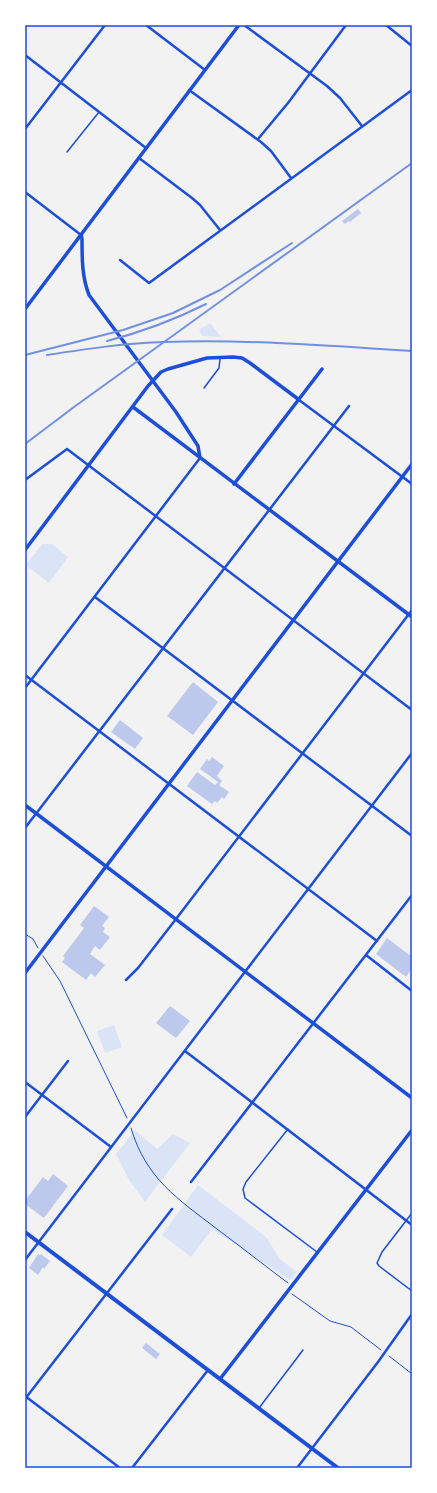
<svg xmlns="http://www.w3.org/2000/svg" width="437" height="1493" font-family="'Archivo Narrow',sans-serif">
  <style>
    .green { fill: #dbe4f7 }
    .building { fill: #bdc9ec }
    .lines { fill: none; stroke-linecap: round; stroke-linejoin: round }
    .path { stroke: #1d4ed8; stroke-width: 1 }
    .service { stroke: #1d4ed8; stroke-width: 1.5 }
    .minor { stroke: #1d4ed8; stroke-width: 2.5 }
    .tertiary { stroke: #1d4ed8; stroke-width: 3.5 }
    .secondary { stroke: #1d4ed8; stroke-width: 4 }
    .rail { stroke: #7290e2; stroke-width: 2 }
    .neatline { fill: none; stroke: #1d4ed8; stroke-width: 1.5 }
  </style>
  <rect width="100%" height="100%" fill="#f2f2f2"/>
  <g class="green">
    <polygon points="210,323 221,337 202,336 199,330"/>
    <polygon points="42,544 52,544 68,557 49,583 26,565"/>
    <polygon points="114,1025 122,1047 105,1053 97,1031"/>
    <polygon points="135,1130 157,1149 173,1134 190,1143 145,1202 129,1180 116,1154"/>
    <polygon points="198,1185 266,1237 280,1259 297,1272 290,1280 212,1229 191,1257 162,1235"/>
  </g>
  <g class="building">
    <polygon points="358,209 361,213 350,222 349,221 345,224 342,221"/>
    <polygon points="193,682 218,702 193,735 167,716"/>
    <polygon points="120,720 143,738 135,749 111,732"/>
    <polygon points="212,757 224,766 217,776 222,781 219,785 229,792 224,799 222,797 217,803 215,801 212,804 187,786 197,772 215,785 218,782 200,769 207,759 209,761"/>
    <polygon points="94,906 109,917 102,926 105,928 103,932 110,937 100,950 95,946 90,954 105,965 95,977 91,973 86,980 62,962 65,958 63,956 84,928 80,925"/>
    <polygon points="387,938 412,957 412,968 406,977 376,954"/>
    <polygon points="170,1006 190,1021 176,1038 156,1023"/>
    <polygon points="53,1174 68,1186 44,1218 25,1204 25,1201 43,1177 48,1181"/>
    <polygon points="38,1254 40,1255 41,1254 50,1261 44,1269 43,1267 38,1275 29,1268"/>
    <polygon points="146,1343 160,1354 156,1359 142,1348"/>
  </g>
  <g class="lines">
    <g class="path">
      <polyline points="25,934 33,939 38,948"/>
      <polyline points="43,956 60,981 127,1118"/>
      <path d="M 131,1128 C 146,1179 178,1199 217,1229 C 241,1247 264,1265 288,1283"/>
      <polyline points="292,1294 330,1321 351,1327 381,1350"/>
      <polyline points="389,1356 412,1374"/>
    </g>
    <g class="service">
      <polyline points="67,152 99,112"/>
      <polyline points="204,388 219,368 220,359"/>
      <polyline points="288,1129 246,1182 243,1189 245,1198 317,1252"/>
      <polyline points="412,1213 382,1252 377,1263 379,1266 412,1291"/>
      <polyline points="259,1408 303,1350"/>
    </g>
    <g class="minor">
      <polyline points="146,25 205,70"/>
      <polyline points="244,25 327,86 340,98 362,126"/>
      <polyline points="386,25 412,46"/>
      <polyline points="25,55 146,148"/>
      <polyline points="189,90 261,142 271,151 291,178"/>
      <polyline points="25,129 105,25"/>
      <polyline points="258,139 288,103 346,25"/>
      <polyline points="139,158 192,198 200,205 220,230"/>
      <polyline points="25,192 81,235"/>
      <polyline points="120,260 149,283 412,90"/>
      <polyline points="299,400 412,484"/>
      <polyline points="25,480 67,449 412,710"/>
      <polyline points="95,597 412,836"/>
      <polyline points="25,675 377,941"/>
      <polyline points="25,688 200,458"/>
      <polyline points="25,828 349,406"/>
      <polyline points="366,955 412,991"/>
      <polyline points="126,980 138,968 176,919 412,610"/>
      <polyline points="185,1051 412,1225"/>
      <polyline points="25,1082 111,1147"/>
      <polyline points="25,1117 68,1061"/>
      <polyline points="191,1182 412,895"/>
      <polyline points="25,1260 412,753"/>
      <polyline points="25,1396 120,1468"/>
      <polyline points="25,1399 172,1209"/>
      <polyline points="132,1468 208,1370"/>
      <polyline points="297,1468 378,1362 412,1314"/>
    </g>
    <g class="tertiary">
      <path d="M 81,235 L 82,239 C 82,259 82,277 89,295 L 176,412 L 198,446 L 200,458"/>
      <polyline points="25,309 239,25"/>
      <polyline points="133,407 412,617"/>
      <polyline points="234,484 322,369"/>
      <polyline points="25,550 148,386 161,372 168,369 207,358 233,357 242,358 250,363 298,399"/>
      <polyline points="25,805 412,1098"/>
      <polyline points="25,973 412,464"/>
      <polyline points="220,1379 412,1130"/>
    </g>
    <polyline class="secondary" points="25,1232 338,1468"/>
    <g class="rail">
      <path d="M 107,341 C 142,332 174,320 206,304"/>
      <polyline points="25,355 123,330 173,313 220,290 292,243"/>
      <path d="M 47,355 C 86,349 125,343 165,342 C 247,339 330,346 412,351"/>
      <polyline points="25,444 74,407 412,163"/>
    </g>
  </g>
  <rect width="437" height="1493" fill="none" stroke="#ffffff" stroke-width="52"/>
  <rect x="26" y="26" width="385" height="1441" class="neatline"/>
</svg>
